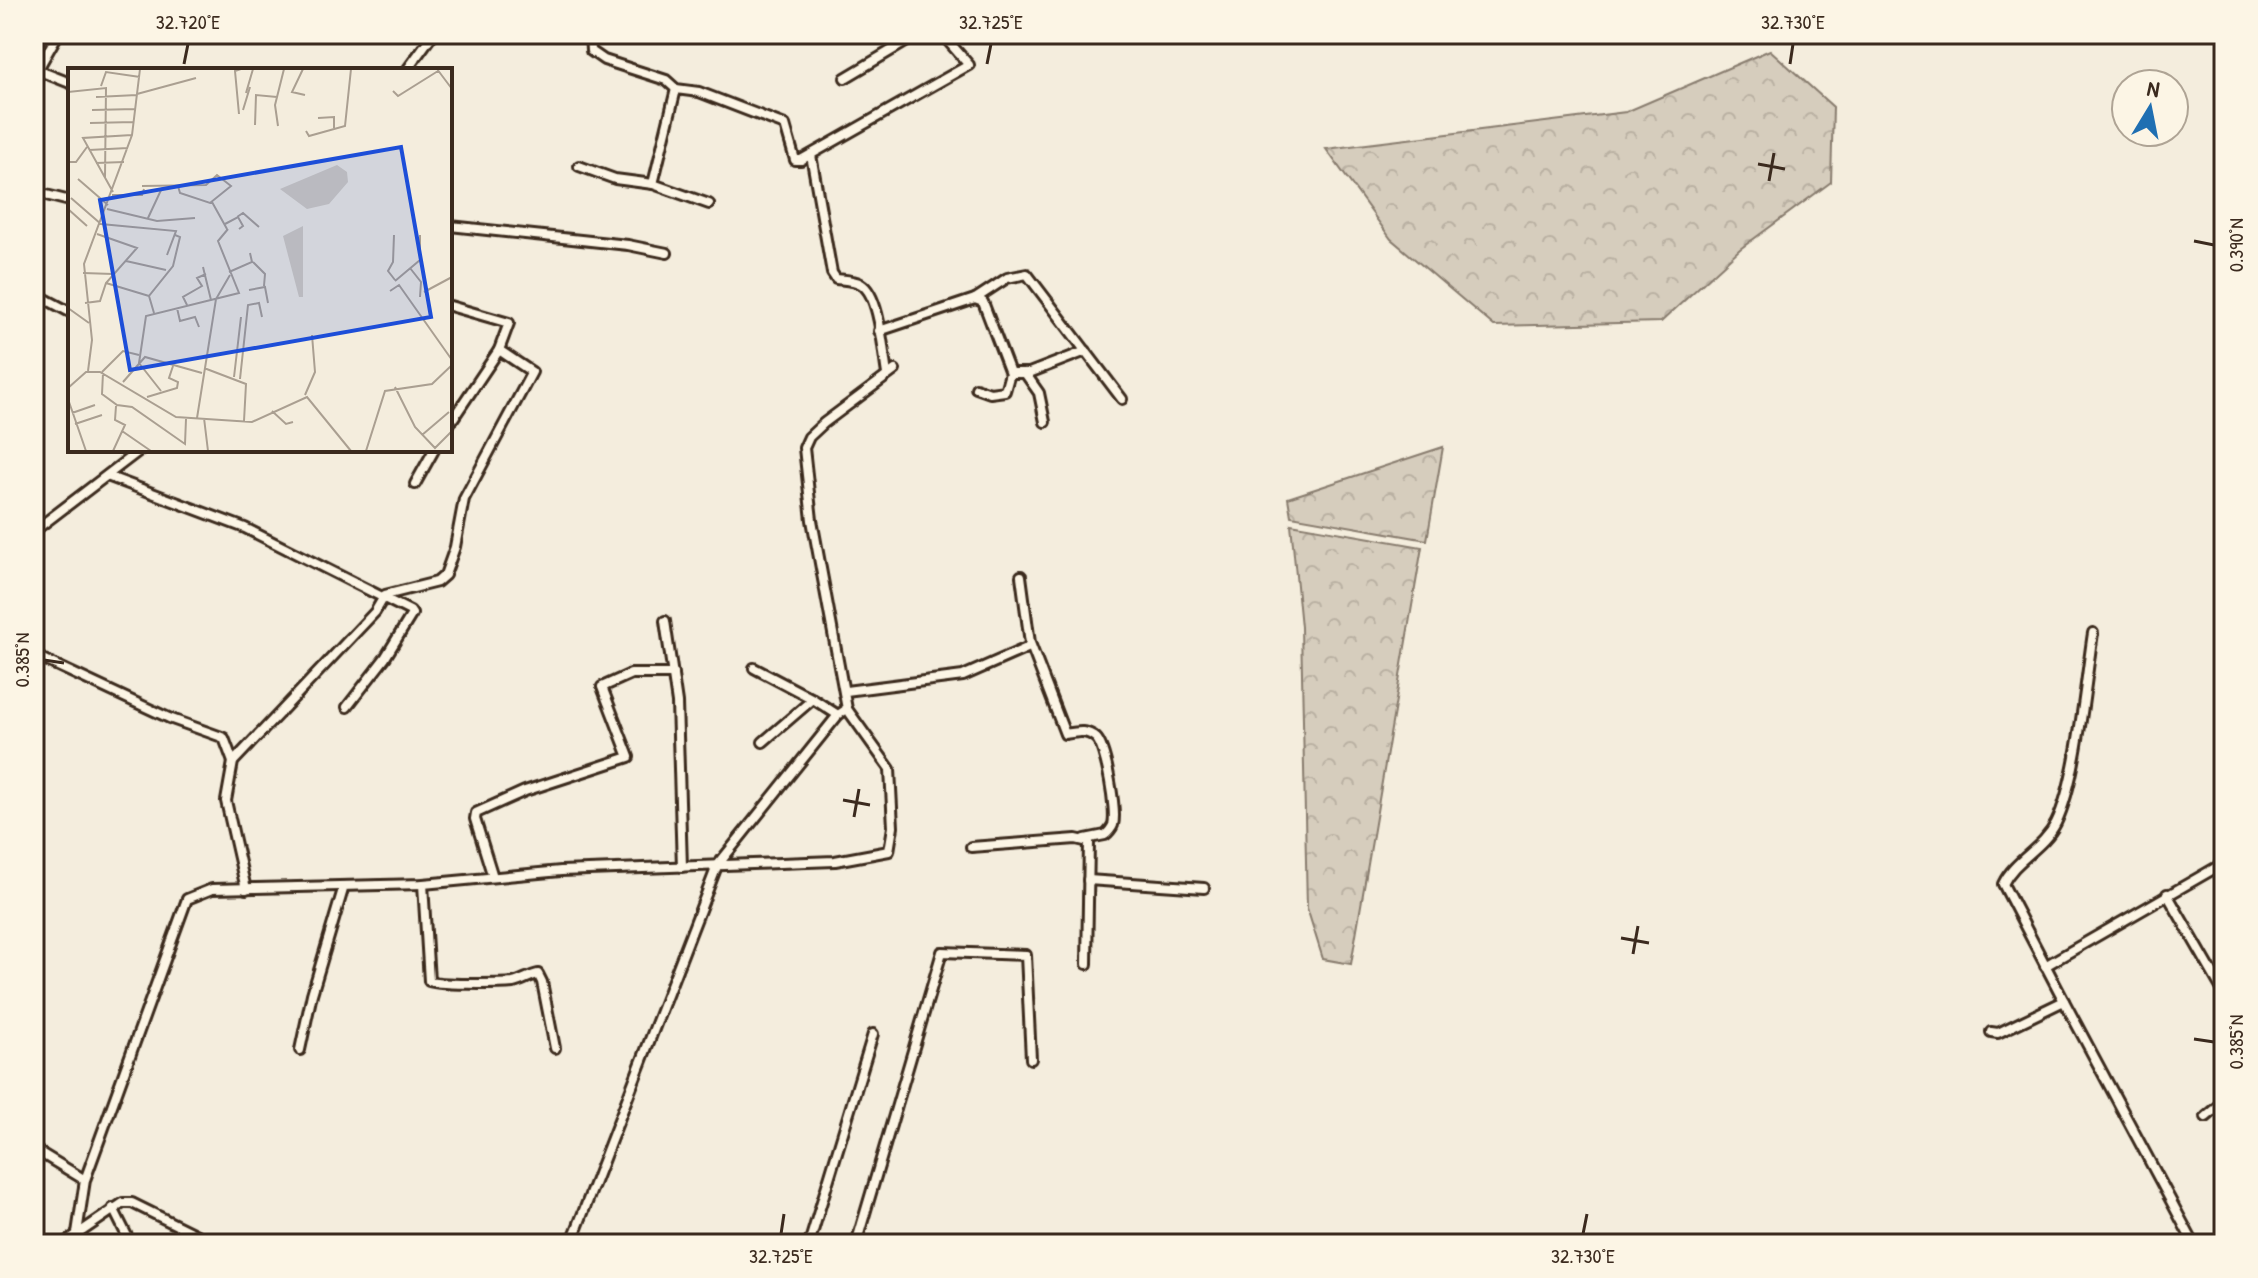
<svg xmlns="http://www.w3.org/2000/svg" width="2258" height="1278" font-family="'Patrick Hand',sans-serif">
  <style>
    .forest { fill: url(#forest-crowns); stroke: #887c6e; stroke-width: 2 }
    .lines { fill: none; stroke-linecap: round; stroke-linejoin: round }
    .street-casing { stroke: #3b2a1e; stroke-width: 14 }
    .street { stroke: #fcf5e5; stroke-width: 8 }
    .ticks { fill: none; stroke: #3b2a1e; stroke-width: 3 }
    .inset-road { fill: none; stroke: #aa9f91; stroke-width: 2 }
    .view { fill: #1d4ed8; fill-opacity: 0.15; stroke: #1d4ed8; stroke-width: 4 }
    .inset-edge { fill: none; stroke: #3b2a1e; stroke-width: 4 }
    .neatline { fill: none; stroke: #3b2a1e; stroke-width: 3 }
    .ticks-label { font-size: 20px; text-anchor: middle; fill: #3b2a1e }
  </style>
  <defs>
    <pattern id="forest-crowns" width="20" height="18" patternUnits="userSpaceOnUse" patternTransform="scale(2)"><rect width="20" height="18" fill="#d6cdbd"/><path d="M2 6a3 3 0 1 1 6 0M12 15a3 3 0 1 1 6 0" fill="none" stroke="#b9b0a2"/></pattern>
  </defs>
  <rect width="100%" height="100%" fill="#f4eddd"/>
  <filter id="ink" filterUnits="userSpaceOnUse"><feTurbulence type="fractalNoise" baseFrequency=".0125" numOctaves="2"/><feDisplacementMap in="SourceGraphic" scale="16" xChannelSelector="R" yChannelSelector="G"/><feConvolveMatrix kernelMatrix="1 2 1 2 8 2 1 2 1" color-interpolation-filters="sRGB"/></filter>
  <g filter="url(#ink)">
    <g class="forest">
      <polygon points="1770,50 1833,107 1831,182 1740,249 1661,322 1494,326 1391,239 1326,149 1626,112"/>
      <polygon points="1443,447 1427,540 1291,516 1288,498"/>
      <polygon points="1291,524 1422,547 1351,964 1323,959 1307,908 1301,627"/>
    </g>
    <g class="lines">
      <g class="street-casing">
        <g id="street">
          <polyline points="590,34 591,51 604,60 666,80 676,89 699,92 785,125 795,160 801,160 969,65 942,34"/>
          <polyline points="37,70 70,83"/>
          <polyline points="407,70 433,34"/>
          <polyline points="34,76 58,34"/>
          <polyline points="845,78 919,34"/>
          <polyline points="676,89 653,184 709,204"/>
          <path d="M 811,155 L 832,273 L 836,279 C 844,280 854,280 861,284 C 880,295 883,352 887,374"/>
          <polyline points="579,166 615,179 653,184"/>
          <polyline points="34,192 70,201"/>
          <polyline points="450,226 628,245 667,253"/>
          <polyline points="34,293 70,312"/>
          <polyline points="975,299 1007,278 1027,274 1122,399"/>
          <polyline points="450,306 509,323 499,350 450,423"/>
          <polyline points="879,331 975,299 983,302 1010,373 1005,391 990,393 976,388"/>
          <polyline points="1010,373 1029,373 1086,351"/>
          <polyline points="1025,373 1039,393 1045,422"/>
          <polyline points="107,476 245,528 410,611 412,614 385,658 347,707"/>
          <polyline points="415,484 434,450"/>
          <polyline points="34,531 140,450"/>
          <polyline points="665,621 677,703 682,867"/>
          <path d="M 1030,643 L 1065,734 C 1076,732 1087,729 1096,738 C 1106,747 1117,812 1113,825 C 1112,828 1108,833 1105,835 L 1085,839"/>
          <polyline points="34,655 169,718 219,736 224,738 233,762"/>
          <polyline points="754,668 813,699"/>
          <polyline points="846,691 963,676 1027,648 1030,643 1021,576"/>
          <polyline points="763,742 813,699 838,715"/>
          <polyline points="971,847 1076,839 1089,842 1087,964"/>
          <polyline points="493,877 475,819 476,813 525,791 629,757 602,687 631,674 673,674"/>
          <polyline points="1088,880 1204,888"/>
          <path d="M 423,884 L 429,981 C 434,985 502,984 513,983 C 522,981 529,976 538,974 L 542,982 L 555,1048"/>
          <polyline points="246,889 226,801 233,762 375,612 385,595 437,582 445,575 455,547 464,499 532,372 499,350"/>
          <polyline points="2167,894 2224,993"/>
          <polyline points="2045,966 2224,863"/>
          <path d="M 2064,1001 L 2003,884 C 2015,859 2043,849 2056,823 C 2077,780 2085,684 2093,633"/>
          <polyline points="1991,1032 1998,1033 2064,1001 2194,1244"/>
          <polyline points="300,1050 312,994 344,886"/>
          <polyline points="2206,1117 2224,1102"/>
          <polyline points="34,1149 85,1180"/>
          <polyline points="113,1208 131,1244"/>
          <polyline points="63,1244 123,1203 132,1203 215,1244"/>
          <polyline points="81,1244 77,1233 85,1180 187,899 212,889 423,884 561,871 835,861 889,851 893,827 890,769 847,709 812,520 804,448 809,437 824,423 895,370"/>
          <polyline points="571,1244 717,866 838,715 847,709"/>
          <polyline points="809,1244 873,1034"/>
          <polyline points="856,1244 942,952 1026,955 1031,1059"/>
        </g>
      </g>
      <use href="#street" class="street"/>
    </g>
  </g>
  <path class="ticks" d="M 184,64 L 188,44M 987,64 L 991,44M 1790,64 L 1793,44M 1758,164 L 1785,169M 1769,181 L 1774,153M 2194,241 L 2214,245M 44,660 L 64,663M 843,800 L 870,805M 854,817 L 859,789M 1621,938 L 1649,943M 1633,954 L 1638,926M 2194,1039 L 2214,1042M 781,1234 L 784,1214M 1583,1234 L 1587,1214"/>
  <g transform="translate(68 68)">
    <rect width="384" height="384" fill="#f4eddd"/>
    <path d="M 269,97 L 279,104 L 280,114 L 261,136 L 239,141 L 212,121 ZM 235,158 L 235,229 L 231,229 L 215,168 Z" fill="#d6cdbd"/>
    <path class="inset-road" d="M 235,1 L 224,24 L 237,27M 369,1 L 384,21M 33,18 L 38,4 L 72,9M 325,23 L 330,28 L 370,3M 0,24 L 38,20 L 37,109M 178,25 L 185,1M 69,26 L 128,10M 28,29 L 69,27M 24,42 L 68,41M 175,42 L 182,19M 171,46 L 167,3 L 173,1M 250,50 L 266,49 L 266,60M 22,55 L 66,54M 187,57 L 188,27 L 209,29M 210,58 L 207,37 L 216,1M 238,63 L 241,68 L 277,58 L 283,1M 21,82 L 60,80M 0,94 L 8,94 L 19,79M 28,95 L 56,94M 10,111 L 40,137M 74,118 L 138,117 L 149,107 L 163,118 L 142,135 L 112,125 L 110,118M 45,124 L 15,70 L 64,67M 44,127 L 74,127 L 76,121M 3,130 L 33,156 L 108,163 L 99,187M 144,134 L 159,161M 0,141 L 19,158M 39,141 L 89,153 L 127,150M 169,149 L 175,145 L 191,159M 80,150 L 94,120M 157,156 L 170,149 L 175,158 L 171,161M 326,167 L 325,194 L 320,203 L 327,212M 58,193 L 98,202M 185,194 L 197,206 L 196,218M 135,199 L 143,232M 342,200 L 353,214 L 352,229M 161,204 L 184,194 L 182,185M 15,205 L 45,206M 327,213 L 352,192 L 352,167M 38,215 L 81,228M 181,222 L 197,219 L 200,235M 322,223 L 331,217 L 384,292M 356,224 L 384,209M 17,235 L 32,233 L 38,215 L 69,180 L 29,166M 119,237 L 115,229 L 134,218 L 129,210 L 138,206M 0,240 L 21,255M 109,240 L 112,253 L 127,249 L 131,259M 86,245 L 81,228 L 105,198 L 112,169 L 107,167M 136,300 L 178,316 L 176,353M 20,303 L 24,272 L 16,196 L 64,67 L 72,1M 34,304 L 55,283 L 71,287M 35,305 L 34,326 L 49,337 L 64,339 L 117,376 L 118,351M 384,307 L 384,352M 166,309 L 173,249M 172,311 L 180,237 L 191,235 L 194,249M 55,314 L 77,289 L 134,305M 327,319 L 347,359 L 367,380 L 384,363M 0,320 L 18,304 L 32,304 L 108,349 L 184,354 L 239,329 L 283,383M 93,323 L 71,295 L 78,248 L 171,225 L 150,173 L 160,161M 237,327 L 247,304 L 244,267M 79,329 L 109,320 L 110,314 L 101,310 L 105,298M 0,331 L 18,383M 204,343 L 218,356 L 225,354M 4,345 L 27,337M 129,350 L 148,231 L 162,207M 136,350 L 140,383M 7,356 L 34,347M 54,363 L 83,383M 354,367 L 381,344M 45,383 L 57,357 L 47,352 L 48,338M 298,383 L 317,323 L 364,316 L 384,297"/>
    <path class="view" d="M 333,79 L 363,249 L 62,302 L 32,132 Z"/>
    <rect width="384" height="384" class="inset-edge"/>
  </g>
  <rect width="2258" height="1278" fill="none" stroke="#fcf5e5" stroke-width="88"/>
  <g transform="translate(2150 108) rotate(10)"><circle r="38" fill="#fcf5e5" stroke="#afa495" stroke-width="2"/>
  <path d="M0-6L14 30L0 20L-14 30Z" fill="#1f6fb2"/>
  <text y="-12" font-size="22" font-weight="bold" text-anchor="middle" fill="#3b2a1e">N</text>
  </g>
  <rect x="44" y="44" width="2170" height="1190" class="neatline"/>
  <g class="ticks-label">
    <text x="188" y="29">32.720°E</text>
    <text x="991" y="29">32.725°E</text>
    <text x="1793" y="29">32.730°E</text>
    <text transform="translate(2236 245) rotate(-90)" y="7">0.390°N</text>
    <text transform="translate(22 660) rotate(-90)" y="7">0.385°N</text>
    <text transform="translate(2236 1042) rotate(-90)" y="7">0.385°N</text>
    <text x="781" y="1263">32.725°E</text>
    <text x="1583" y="1263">32.730°E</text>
  </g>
</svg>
